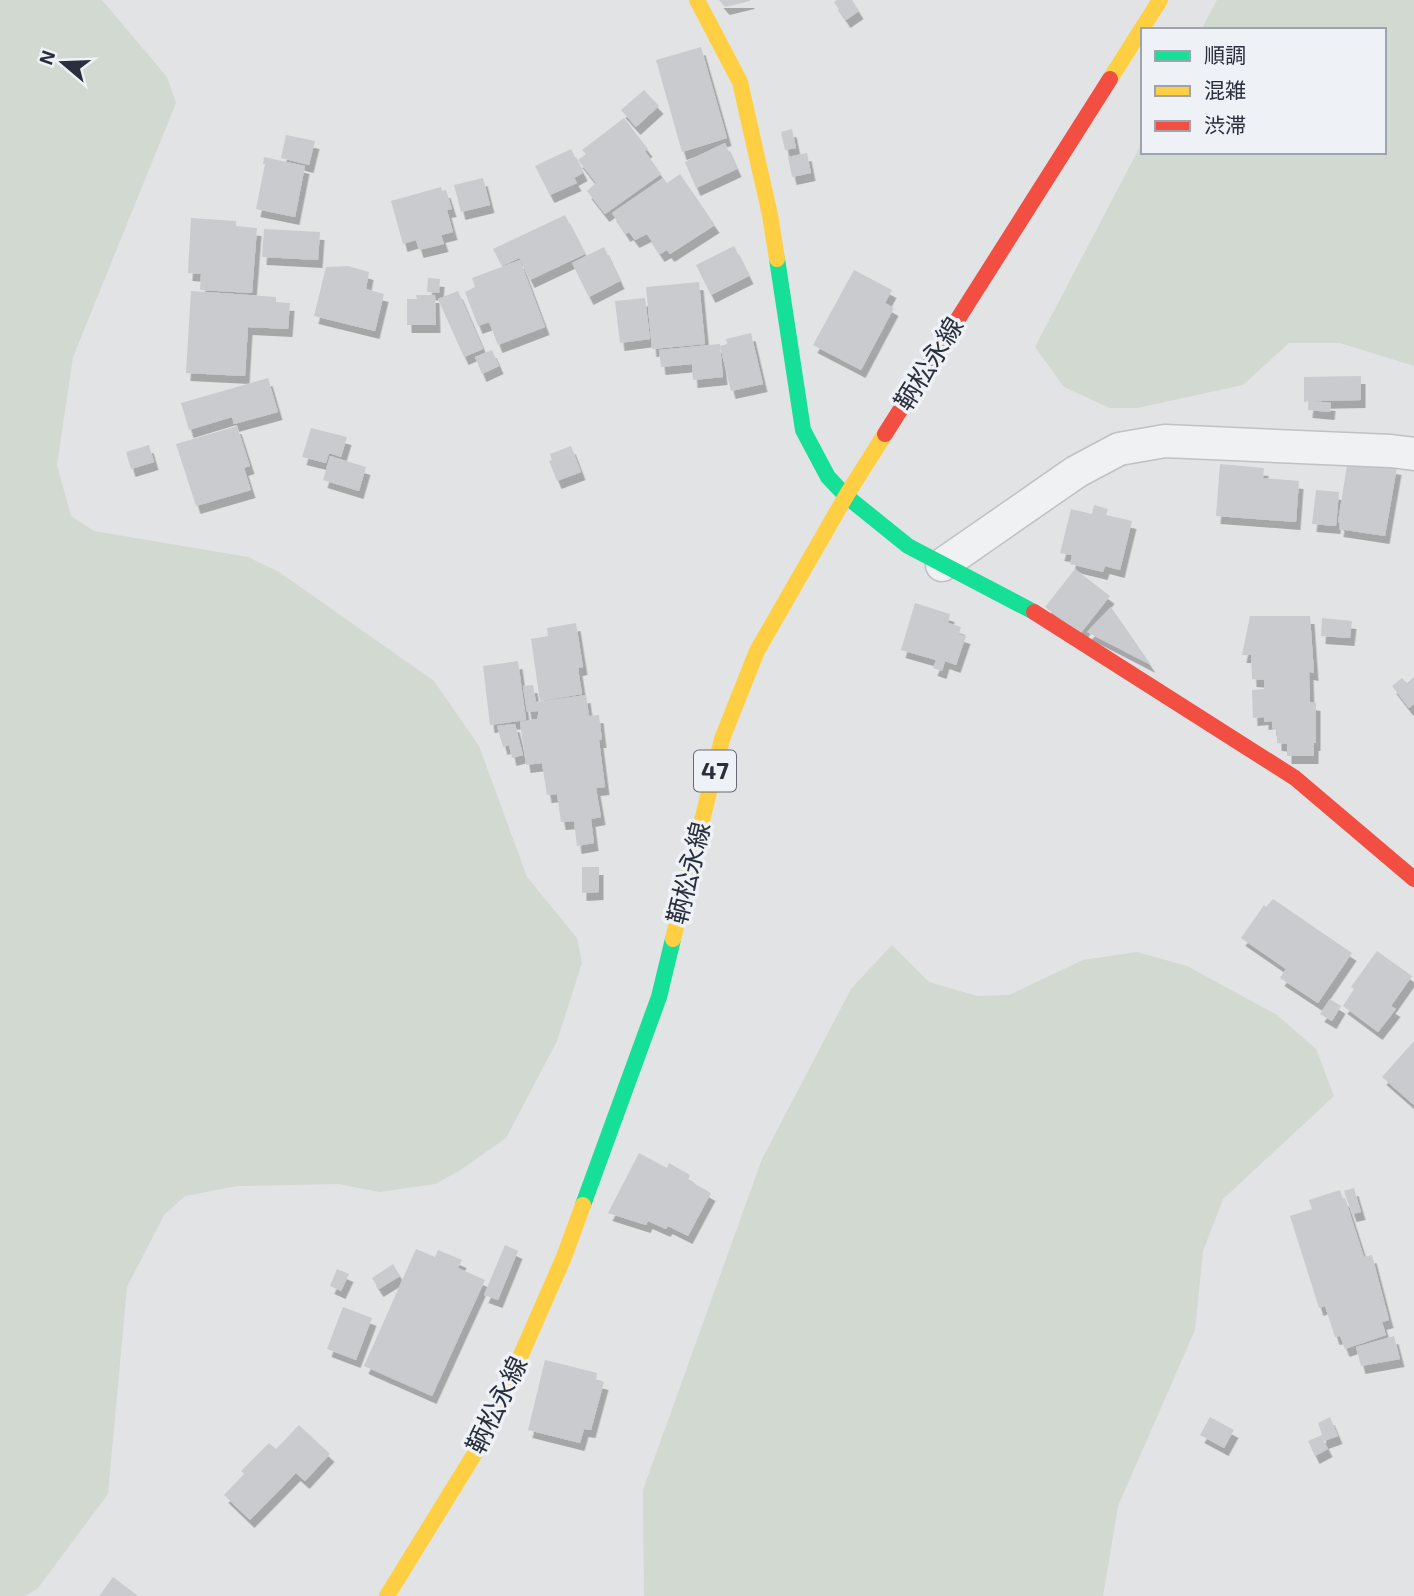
<svg xmlns="http://www.w3.org/2000/svg" width="1414" height="1596" font-family="'Exo 2','Noto Sans JP',sans-serif">
  <style>
    .green { fill: #d1d9d1 }
    .building { fill: #c9cbce; filter: url(#shadow) }
    .lines { fill: none; stroke-linecap: round; stroke-linejoin: round }
    .street-casing { stroke: #bfc1c3; stroke-width: 35 }
    .street { stroke: #f0f1f3; stroke-width: 32 }
    .fast { stroke: #16e098; stroke-width: 16 }
    .slow { stroke: #ffcf43; stroke-width: 16 }
    .jam { stroke: #f24e42; stroke-width: 16 }
    .labels { text-anchor: middle; stroke-width: 7; stroke-linejoin: round; paint-order: stroke }
    .shield { fill: #eef1f5; stroke: #646974; stroke-width: 2 }
    .shield-label { font-size: 24px; font-weight: bold; fill: #292f3d }
    .street-label { font-size: 26px; fill: #292f3d; stroke: #eef1f5 }
  </style>
  <defs>
    <filter id="shadow"><feDropShadow dx="4.5" dy="8" stdDeviation="0" flood-color="#0004"/></filter>
  </defs>
  <rect width="100%" height="100%" fill="#e1e3e5"/>
  <g class="green">
    <polygon points="0,0 102,0 167,77 176,103 73,357 57,465 71,516 94,531 248,557 279,572 434,681 479,746 527,877 577,938 582,963 557,1041 506,1138 459,1171 435,1184 379,1192 339,1184 237,1186 185,1196 164,1215 127,1287 108,1494 38,1588 25,1596 0,1596"/>
    <polygon points="1217,0 1414,0 1414,366 1340,343 1289,343 1243,385 1137,408 1110,408 1064,387 1035,347 1143,141 1143,152 1384,152 1384,30 1201,30"/>
    <polygon points="892,945 929,982 977,996 1009,995 1083,960 1137,952 1187,966 1277,1015 1316,1049 1334,1096 1223,1199 1203,1251 1195,1330 1118,1506 1103,1596 644,1596 643,1490 762,1159 851,989"/>
  </g>
  <g class="building">
    <polygon points="719,0 750,0 750,1 725,7"/>
    <polygon points="837,0 852,0 859,11 846,20 834,2"/>
    <polygon points="701,47 727,138 682,152 656,60"/>
    <polygon points="644,90 659,106 636,127 621,110"/>
    <polygon points="624,118 648,149 645,151 661,174 605,214 587,191 596,183 578,160 586,154 582,150"/>
    <polygon points="792,129 796,148 785,150 781,132"/>
    <polygon points="286,135 315,141 309,165 281,158"/>
    <polygon points="725,143 737,169 696,188 685,162"/>
    <polygon points="571,149 583,173 574,178 577,183 550,195 535,166"/>
    <polygon points="807,153 811,173 792,177 788,157"/>
    <polygon points="264,157 305,166 295,217 256,209 265,164 263,164"/>
    <polygon points="680,174 715,225 670,254 667,250 660,254 647,234 635,240 629,232 626,234 612,213 663,178 667,183"/>
    <polygon points="483,178 490,205 461,212 454,185"/>
    <polygon points="441,187 442,191 446,190 452,209 447,210 453,232 441,235 444,244 419,250 416,240 403,244 391,201"/>
    <polygon points="565,215 585,254 530,280 518,255 519,258 502,266 493,249"/>
    <polygon points="191,218 236,221 236,226 257,228 252,293 200,290 201,274 188,273"/>
    <polygon points="264,229 320,232 318,260 262,257"/>
    <polygon points="734,246 749,276 711,295 696,265"/>
    <polygon points="604,247 620,281 589,297 572,263"/>
    <polygon points="520,260 545,327 498,345 489,322 478,326 465,292 475,287 472,278"/>
    <polygon points="348,266 369,272 366,289 384,294 375,331 314,316 326,267"/>
    <polygon points="854,270 892,290 885,303 894,308 861,370 813,345"/>
    <polygon points="428,278 440,279 439,293 427,292"/>
    <polygon points="699,282 705,344 652,349 646,287"/>
    <polygon points="191,291 276,297 276,302 290,303 288,329 248,327 245,376 186,373"/>
    <polygon points="458,291 483,349 464,357 438,299"/>
    <polygon points="416,295 435,295 436,325 407,325 407,299 417,299"/>
    <polygon points="645,298 650,339 620,343 615,301"/>
    <polygon points="751,333 763,384 731,391 720,346 727,344 726,339"/>
    <polygon points="720,344 723,377 693,380 692,364 661,367 659,350"/>
    <polygon points="492,350 499,366 482,374 475,357"/>
    <polygon points="1361,376 1361,400 1313,401 1331,403 1330,412 1308,410 1309,401 1304,402 1304,377"/>
    <polygon points="268,378 278,412 234,424 232,417 189,430 181,403"/>
    <polygon points="237,426 250,466 244,468 251,490 196,506 176,444"/>
    <polygon points="311,428 347,437 341,457 329,453 326,463 302,457"/>
    <polygon points="149,445 154,462 131,469 126,452"/>
    <polygon points="571,446 581,472 557,481 549,461 552,460 550,454"/>
    <polygon points="330,456 366,467 359,491 323,480"/>
    <polygon points="1348,459 1397,467 1385,536 1339,529 1340,523 1338,522"/>
    <polygon points="1220,464 1264,468 1263,478 1299,481 1296,522 1216,516"/>
    <polygon points="1316,490 1339,492 1336,526 1312,524"/>
    <polygon points="1094,505 1108,509 1106,515 1132,521 1120,570 1105,566 1103,572 1070,564 1072,555 1060,553 1071,509 1092,514"/>
    <polygon points="1075,569 1110,596 1080,634 1045,607"/>
    <polygon points="915,603 950,614 948,623 961,627 959,634 966,636 956,665 945,661 942,671 933,668 936,660 901,650"/>
    <polygon points="1111,607 1151,665 1087,632"/>
    <polygon points="1250,616 1310,616 1314,673 1309,672 1310,702 1316,703 1316,743 1314,743 1314,756 1287,756 1287,744 1277,743 1277,729 1272,728 1272,721 1264,722 1264,717 1253,718 1252,690 1264,689 1264,680 1252,679 1251,655 1242,655"/>
    <polygon points="1322,618 1352,621 1350,638 1321,636"/>
    <polygon points="576,623 583,667 578,668 582,694 540,701 531,639 548,636 547,628"/>
    <polygon points="518,661 526,720 490,725 483,666"/>
    <polygon points="1414,677 1414,704 1409,708 1392,686 1402,678 1407,683"/>
    <polygon points="533,685 536,702 586,695 589,716 599,715 602,740 599,740 605,787 596,788 601,817 591,819 594,843 577,846 574,821 561,822 557,794 547,795 542,763 526,765 520,722 537,719 538,715 538,711 527,712 523,686"/>
    <polygon points="515,724 523,755 512,758 509,745 503,747 497,726"/>
    <polygon points="582,867 599,867 599,892 582,893"/>
    <polygon points="1273,899 1352,953 1318,1003 1280,978 1286,969 1241,938 1264,905 1266,907"/>
    <polygon points="1377,951 1412,976 1391,1006 1396,1009 1378,1032 1343,1006 1354,989 1351,987"/>
    <polygon points="1330,999 1341,1006 1332,1021 1320,1014"/>
    <polygon points="1414,1041 1414,1105 1382,1077"/>
    <polygon points="639,1153 667,1168 669,1163 690,1175 688,1180 711,1193 688,1236 668,1226 666,1229 648,1221 646,1225 608,1213"/>
    <polygon points="1354,1188 1361,1212 1352,1214 1344,1191"/>
    <polygon points="1340,1190 1343,1199 1345,1198 1364,1257 1372,1255 1389,1320 1382,1322 1386,1335 1345,1349 1340,1336 1335,1337 1325,1306 1319,1308 1290,1216 1312,1209 1309,1200"/>
    <polygon points="505,1245 518,1251 498,1300 484,1295"/>
    <polygon points="416,1249 435,1257 438,1250 462,1260 458,1268 485,1280 432,1396 364,1366"/>
    <polygon points="393,1264 400,1276 379,1289 372,1278"/>
    <polygon points="337,1269 349,1274 341,1291 330,1286"/>
    <polygon points="343,1307 372,1318 356,1360 327,1349"/>
    <polygon points="1394,1336 1400,1359 1361,1366 1356,1347"/>
    <polygon points="545,1360 597,1373 596,1380 604,1382 591,1430 584,1429 580,1443 528,1430"/>
    <polygon points="1210,1417 1234,1430 1224,1448 1200,1435"/>
    <polygon points="1330,1417 1338,1436 1324,1441 1328,1449 1315,1456 1308,1441 1322,1435 1318,1423"/>
    <polygon points="299,1425 330,1454 305,1481 296,1473 250,1520 224,1495 244,1474 241,1471 269,1443 276,1449"/>
    <polygon points="113,1577 138,1596 99,1596"/>
  </g>
  <g class="lines">
    <g class="street-casing">
      <polyline id="street" points="942,565 1076,472 1119,449 1165,441 1391,451 1414,454"/>
    </g>
    <use href="#street" class="street"/>
    <g class="fast">
      <polyline points="777,259 803,430 828,477 846,496 908,546 1034,612"/>
      <polyline points="583,1205 659,997 673,939"/>
    </g>
    <g class="slow">
      <polyline points="697,0 740,82 770,215 777,259"/>
      <polyline points="1110,79 1160,0"/>
      <polyline points="673,939 722,739 757,651 846,496 885,434"/>
      <polyline points="387,1596 485,1437 564,1257 583,1205"/>
    </g>
    <g class="jam">
      <polyline points="885,434 1110,79"/>
      <polyline points="1034,612 1295,778 1414,879"/>
    </g>
  </g>
  <g class="labels">
    <rect class="shield" x="694" y="750.5" width="42" height="41" rx="5"/>
    <g class="shield-label">
      <text x="715" y="779">47</text>
    </g>
    <g class="street-label">
      <text transform="translate(929 364) rotate(-58)" y="9">鞆松永線</text>
      <text transform="translate(689 873) rotate(-76)" y="9">鞆松永線</text>
      <text transform="translate(497 1405) rotate(-64)" y="9">鞆松永線</text>
    </g>
  </g>
  <rect x="1141" y="28" width="245" height="126" fill="#eef1f5" stroke="#9fa3ab" stroke-width="2"/>
  <rect x="1155" y="51" width="35" height="10" fill="#16e098" stroke="#9fa3ab" stroke-width="2"/>
  <text x="1204" y="63" font-size="21" fill="#292f3d">順調</text>
  <rect x="1155" y="86" width="35" height="10" fill="#ffcf43" stroke="#9fa3ab" stroke-width="2"/>
  <text x="1204" y="98" font-size="21" fill="#292f3d">混雑</text>
  <rect x="1155" y="121" width="35" height="10" fill="#f24e42" stroke="#9fa3ab" stroke-width="2"/>
  <text x="1204" y="133" font-size="21" fill="#292f3d">渋滞</text>
  <g transform="translate(63 63) rotate(289)" stroke="#eef1f5" stroke-width="5" paint-order="stroke">
  <path d="M0-5L12 26L0 18L-12 26Z" fill="#292f3d"/>
  <text y="-10" font-size="19" font-weight="bold" text-anchor="middle" fill="#292f3d">N</text>
  </g>
</svg>
